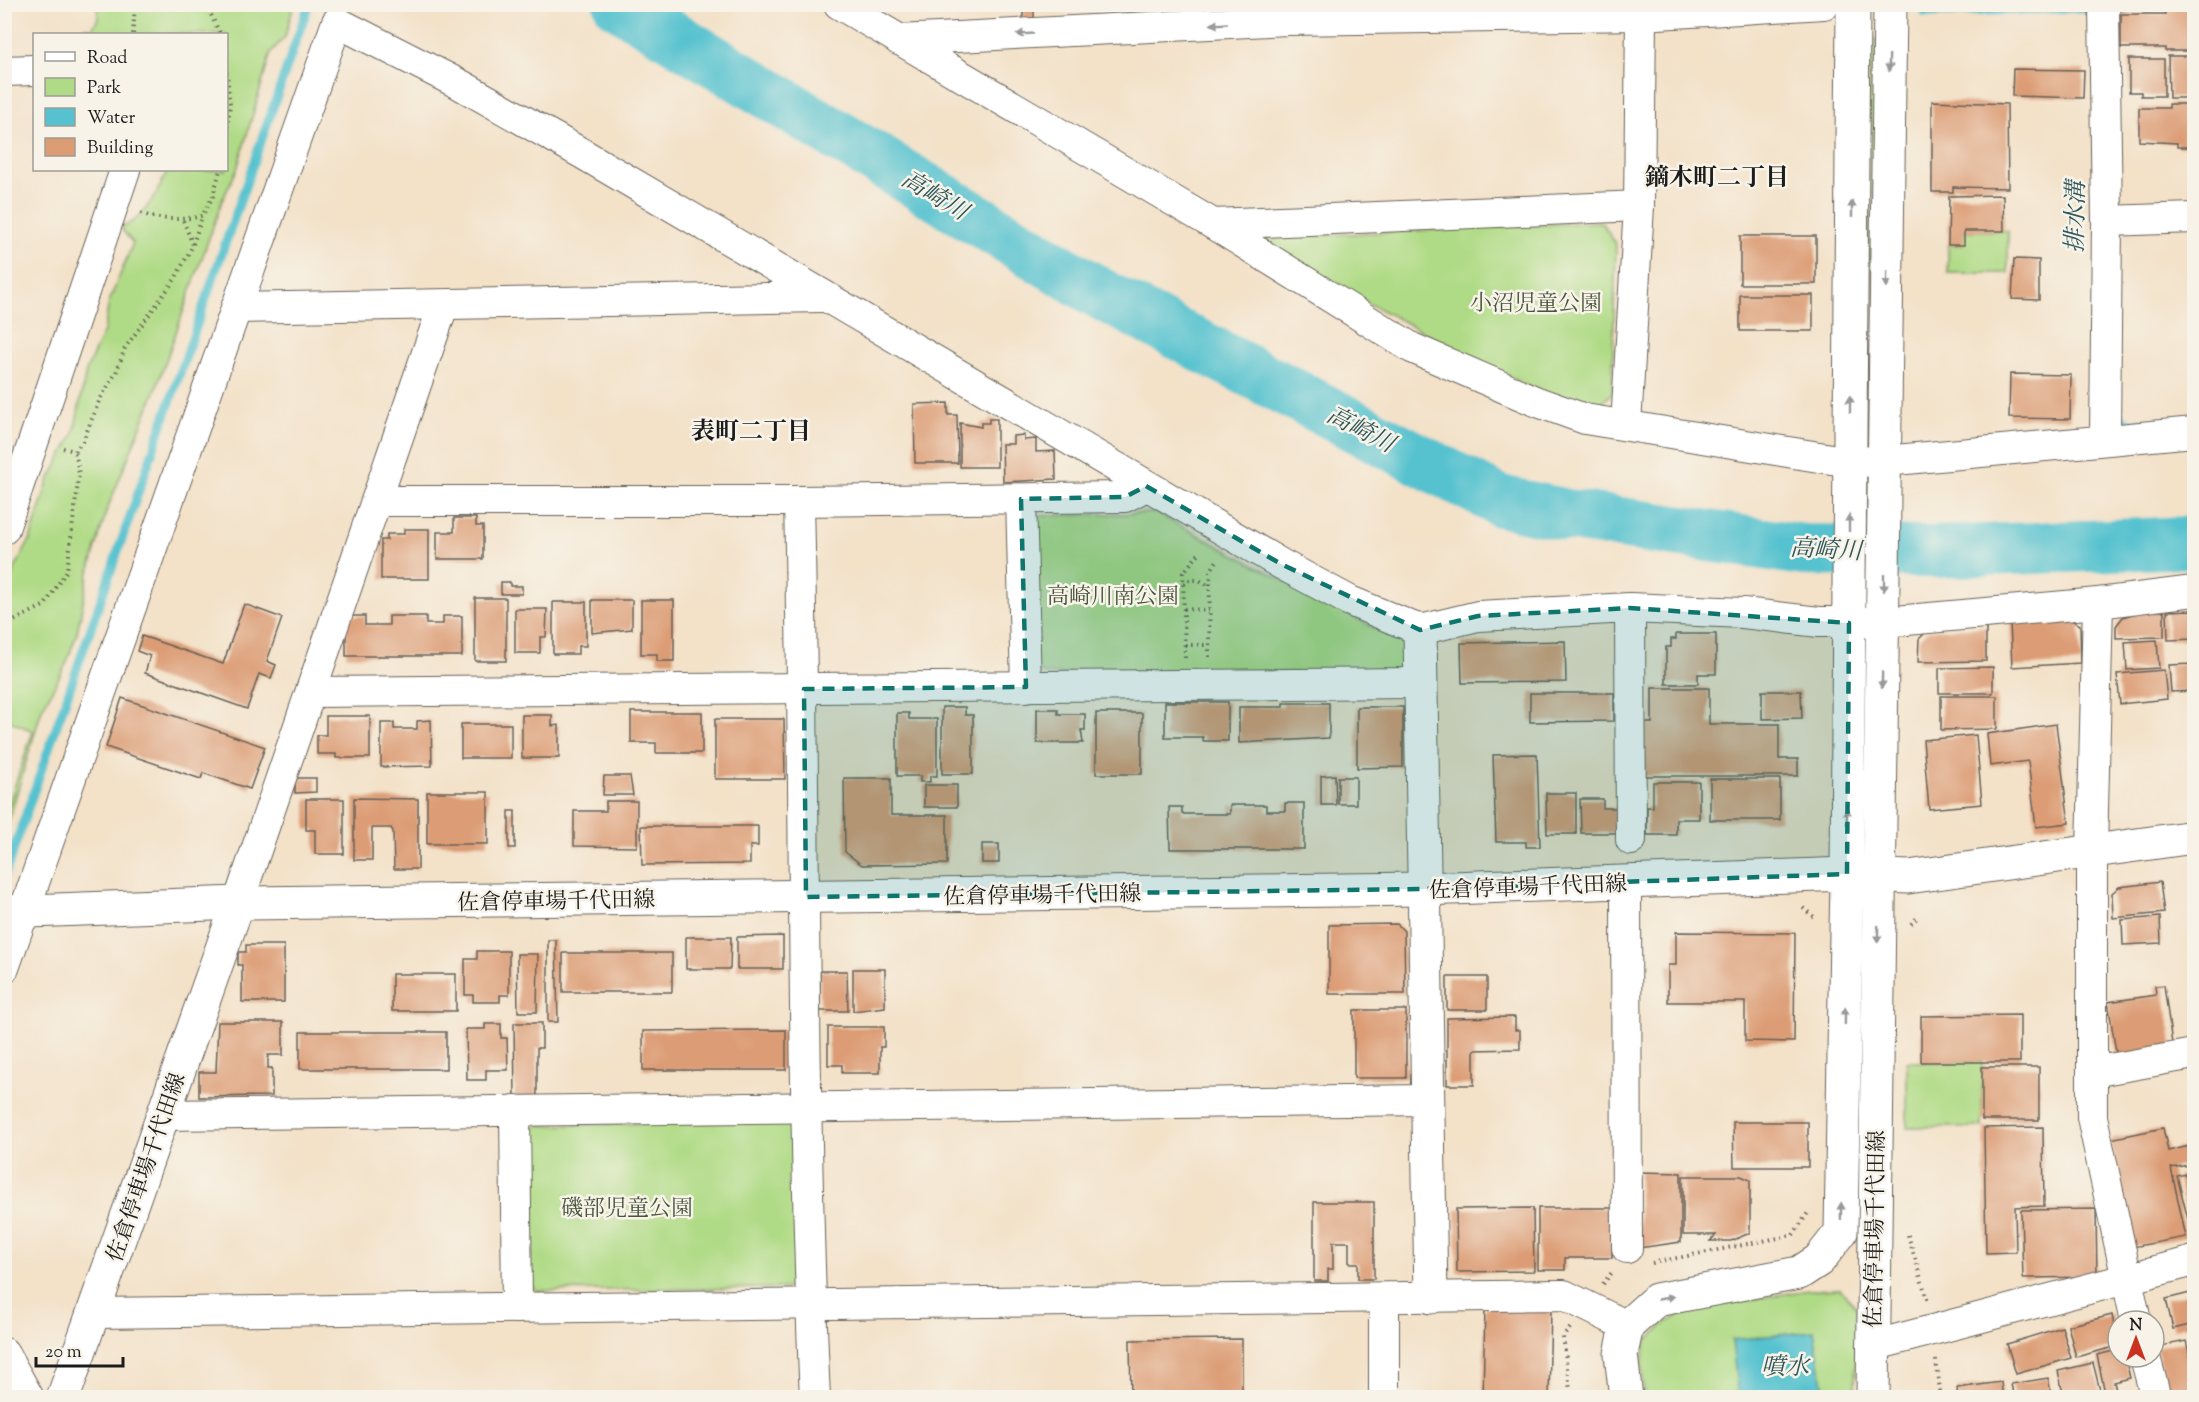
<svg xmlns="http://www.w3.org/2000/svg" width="2199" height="1402" font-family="'Sorts Mill Goudy','Noto Serif JP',serif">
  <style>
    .green { fill: #b0db86; stroke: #667c51; stroke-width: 1.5 }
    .water { fill: #56c2cf; stroke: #396f76; stroke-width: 1.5 }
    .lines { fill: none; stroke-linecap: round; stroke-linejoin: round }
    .stream { stroke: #56c2cf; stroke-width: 9 }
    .river { stroke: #56c2cf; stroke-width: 52 }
    .building { fill: #dc9c74 }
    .street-casing { stroke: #676158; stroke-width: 32 }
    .secondary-casing { stroke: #676158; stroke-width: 35 }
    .path { stroke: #676158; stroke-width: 4; stroke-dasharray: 1.5 4.5; stroke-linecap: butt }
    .street { stroke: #fff; stroke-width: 30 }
    .secondary { stroke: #fff; stroke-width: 33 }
    .oneway { fill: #999 }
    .marked { fill: #0f766e; fill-opacity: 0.2; stroke: #0f766e; stroke-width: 4.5; stroke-dasharray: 12 8; stroke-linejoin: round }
    .labels { text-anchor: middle; stroke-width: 5; stroke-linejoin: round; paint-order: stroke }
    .park-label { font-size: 22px; fill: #48553c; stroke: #f7f3e8 }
    .street-label { font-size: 22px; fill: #1c1c1c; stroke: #f7f3e8 }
    .neighbourhood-label { font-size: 24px; font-weight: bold; fill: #1c1c1c; stroke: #f7f3e8 }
    .water-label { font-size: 24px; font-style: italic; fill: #30565b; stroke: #f7f3e8 }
  </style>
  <rect width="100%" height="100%" fill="#f7f3e8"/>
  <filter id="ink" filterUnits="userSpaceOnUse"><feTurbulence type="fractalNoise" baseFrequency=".0167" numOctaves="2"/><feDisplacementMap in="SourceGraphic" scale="12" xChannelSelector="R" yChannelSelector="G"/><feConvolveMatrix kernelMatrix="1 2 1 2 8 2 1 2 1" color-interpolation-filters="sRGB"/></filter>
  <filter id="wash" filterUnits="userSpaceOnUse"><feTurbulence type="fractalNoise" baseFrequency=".008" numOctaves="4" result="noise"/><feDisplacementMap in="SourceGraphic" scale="24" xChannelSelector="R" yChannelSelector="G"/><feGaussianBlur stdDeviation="1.35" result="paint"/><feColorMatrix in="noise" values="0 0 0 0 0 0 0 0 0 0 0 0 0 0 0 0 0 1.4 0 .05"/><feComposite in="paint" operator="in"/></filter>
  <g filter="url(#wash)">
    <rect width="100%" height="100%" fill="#f3e1c8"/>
    <g class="green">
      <path d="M 97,5 L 293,4 L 293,7 L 285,37 L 271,52 L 237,169 L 222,201 L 156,389 L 106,512 L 88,576 L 77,633 L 66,664 L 42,709 L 5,833 L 5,815 L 33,731 L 5,719 L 5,603 L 12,574 L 30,540 L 48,482 L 74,433 L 86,371 L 104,331 L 109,302 L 133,243 L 122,230 L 123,226 C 142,222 161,187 167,170 L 226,170 L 226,34 L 79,34 L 79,30 L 85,27 L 92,29 L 98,18 Z"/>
      <polygon points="1870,39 1876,39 1868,428 1866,426"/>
      <polygon points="1601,222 1616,244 1612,393 1587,417 1268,251 1266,238"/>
      <polygon points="1964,231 2008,231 2008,273 1948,273 1948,245 1963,245"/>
      <polygon points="1156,513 1401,642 1406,647 1404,665 1393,672 1047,674 1034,670 1035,516"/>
      <rect x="1907" y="1062" width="75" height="65"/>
      <polygon points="786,1120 797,1130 801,1275 788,1288 536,1291 522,1274 530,1126"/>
      <polygon points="1840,1289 1857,1308 1855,1397 1644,1398 1642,1364 1646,1341 1667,1322 1691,1309 1809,1290"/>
    </g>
    <polygon class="water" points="1814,1331 1825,1397 1738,1397 1732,1340"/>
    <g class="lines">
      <g class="stream">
        <polyline points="1925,13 2101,7"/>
        <polyline points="2119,38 2119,14 2126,7 2194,5"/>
        <polyline points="2113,411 2113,414 2130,424 2141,423"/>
        <polyline points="4,877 309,4"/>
      </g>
      <polyline class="river" points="619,4 1106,297 1500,501 1567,515 1804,550 1929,552 2194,542"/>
    </g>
    <g id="blocks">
      <g class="building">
        <rect x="1023" y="4" width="11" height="16"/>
        <polygon points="1115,4 1144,4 1144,10 1119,11 1119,7"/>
        <polygon points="2165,6 2190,6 2190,51 2165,51 2165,48 2121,48 2121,14 2165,14"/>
        <polygon points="2168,56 2194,56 2194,91 2188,91 2188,98 2169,98"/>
        <polygon points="2129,59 2164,59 2164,96 2141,96 2141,92 2129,92"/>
        <polygon points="2013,69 2084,70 2083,98 2012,96"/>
        <polygon points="1932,101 2007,104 2008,188 1953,187 1953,192 1932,192"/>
        <polygon points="2169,104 2194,104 2192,147 2177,147 2177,143 2139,141 2139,108 2169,108"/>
        <polygon points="2003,195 2004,231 1964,231 1964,245 1948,245 1949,196"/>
        <rect x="1740" y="236" width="76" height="48"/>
        <polygon points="2014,259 2039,260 2039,300 2012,299"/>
        <rect x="1740" y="295" width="73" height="36"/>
        <polygon points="2010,374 2071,375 2070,419 2009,418"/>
        <polygon points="948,403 948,415 957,415 958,463 915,463 914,404"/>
        <polygon points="989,419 997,419 997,467 960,467 960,423 981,427 981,423 989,423"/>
        <polygon points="1024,435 1024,440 1036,439 1036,452 1055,451 1056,479 1003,482 1002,444 1013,444 1013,436"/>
        <polygon points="454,518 476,518 476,526 483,526 483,559 437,559 437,532 454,532"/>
        <polygon points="404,529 429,529 429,579 381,579 381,540 387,540 387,534 404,534"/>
        <polygon points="501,582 510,582 510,586 522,586 522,594 501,594"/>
        <rect x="475" y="598" width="31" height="63"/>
        <polygon points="592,600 632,600 632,629 592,633"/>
        <polygon points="641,600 674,600 674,661 657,661 657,654 641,654"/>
        <polygon points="553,602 586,602 586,646 578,646 578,654 553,654"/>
        <polygon points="244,604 282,618 267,661 276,665 271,678 259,674 247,709 145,673 150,656 137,651 142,636 223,664"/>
        <polygon points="515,609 547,609 546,637 540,637 540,653 515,653"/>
        <polygon points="2194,610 2194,639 2168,640 2167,611"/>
        <polygon points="2142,611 2164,611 2164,637 2116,638 2116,626 2123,617"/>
        <polygon points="346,616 365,616 365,625 389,625 389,616 426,616 426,624 443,624 443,616 462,616 462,656 346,656"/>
        <polygon points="2071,620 2080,625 2081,663 2012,667 2010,622"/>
        <polygon points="1986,627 1986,661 1918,662 1919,639 1928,630"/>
        <polygon points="1676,634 1716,634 1716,674 1698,674 1698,684 1666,684 1666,647 1671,647 1671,639 1676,639"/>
        <polygon points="2157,640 2159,668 2127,670 2125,642"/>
        <polygon points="1565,641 1566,682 1462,683 1461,643"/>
        <polygon points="2194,664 2194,691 2171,692 2169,665"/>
        <polygon points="1993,667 1993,693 1939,693 1939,668"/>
        <polygon points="2164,670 2167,699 2120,704 2117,674"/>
        <polygon points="1652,688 1709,688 1709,724 1779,724 1779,759 1798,759 1798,776 1642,776 1642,723 1652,723"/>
        <polygon points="1762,691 1801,691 1802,718 1762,719"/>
        <polygon points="1530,693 1614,693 1614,721 1530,722"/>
        <polygon points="1941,696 1997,696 1997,729 1941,730"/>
        <polygon points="122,698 265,747 250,789 203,773 201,779 106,747"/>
        <polygon points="1165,702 1228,702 1228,741 1203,741 1203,737 1165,737"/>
        <polygon points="1283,703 1329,703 1329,738 1239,743 1239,707 1283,707"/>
        <polygon points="942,707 965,707 965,715 973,715 973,774 942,774"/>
        <polygon points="1357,707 1403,707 1403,767 1357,768"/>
        <polygon points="1037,709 1058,709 1058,714 1085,714 1085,730 1081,730 1083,743 1037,743"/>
        <polygon points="631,712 702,712 702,753 656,753 656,743 631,743"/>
        <polygon points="897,713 909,713 909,719 937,719 937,776 930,776 930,782 920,782 920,776 897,776"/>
        <rect x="1096" y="713" width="46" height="61"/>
        <polygon points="522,715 552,715 552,726 559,725 559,758 522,758"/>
        <polygon points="326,716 370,716 370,758 336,758 336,754 317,754 317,735 326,735"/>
        <polygon points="715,719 784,719 785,779 715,779"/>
        <polygon points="431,720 432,766 381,767 381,723 394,723 394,729 417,729 417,721"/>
        <rect x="461" y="724" width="50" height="34"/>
        <polygon points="2056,724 2069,823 2036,827 2028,761 1990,766 1987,734"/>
        <polygon points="1976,735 1982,804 1929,809 1923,740"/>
        <polygon points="1537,754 1540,847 1526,847 1526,842 1496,842 1493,755"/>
        <polygon points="1335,775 1336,805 1321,805 1321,776"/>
        <polygon points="604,776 630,776 633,795 603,795"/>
        <rect x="1338" y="777" width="18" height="27"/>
        <polygon points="295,778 316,778 316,792 295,793"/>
        <polygon points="844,778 891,778 891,815 947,815 947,864 862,865 845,852"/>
        <rect x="1710" y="779" width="70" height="41"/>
        <polygon points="1653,782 1699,782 1699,819 1676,819 1676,835 1647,835 1647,807 1653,807"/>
        <rect x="924" y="785" width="33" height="22"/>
        <rect x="427" y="792" width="61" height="52"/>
        <polygon points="1546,793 1576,793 1576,834 1547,834"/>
        <polygon points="354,798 418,799 418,869 394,869 393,831 391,828 372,828 372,860 354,860"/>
        <polygon points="306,799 344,799 344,854 315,854 315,830 306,830"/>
        <polygon points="1580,799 1603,799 1603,808 1616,808 1616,833 1581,833"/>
        <polygon points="606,801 637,801 637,847 574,846 574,811 606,811"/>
        <polygon points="1285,803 1304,803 1304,849 1170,849 1169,807 1182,807 1182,814 1230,814 1230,805 1266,805 1266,811 1285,811"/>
        <rect x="509" y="811" width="6" height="37"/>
        <polygon points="641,826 758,826 758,846 750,846 750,864 642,865"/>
        <rect x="982" y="844" width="17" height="19"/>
        <polygon points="2160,882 2164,913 2113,918 2112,893 2119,887"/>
        <polygon points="2160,917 2161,943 2123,945 2122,920"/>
        <polygon points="1397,924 1404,931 1405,994 1329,994 1329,925"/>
        <polygon points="1676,932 1795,933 1794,1042 1745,1041 1745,1002 1668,1002 1668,965 1676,965"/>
        <polygon points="783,936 783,969 737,969 737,937"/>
        <polygon points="686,937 731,937 730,969 686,969"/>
        <polygon points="548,940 556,940 558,1022 548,1022"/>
        <polygon points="246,945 284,945 284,1002 242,1002 242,965 238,965 238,952 246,952"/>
        <polygon points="477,951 509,951 509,995 500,995 500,1002 473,1002 473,995 465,995 465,959 477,959"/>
        <rect x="563" y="953" width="109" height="39"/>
        <polygon points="517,954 538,954 537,1012 518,1012"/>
        <polygon points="853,969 885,969 885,1007 853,1011"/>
        <polygon points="820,971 847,971 848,1011 820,1011"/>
        <rect x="392" y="974" width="64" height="37"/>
        <rect x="1447" y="977" width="40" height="33"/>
        <polygon points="2164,985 2173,1051 2117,1059 2108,1002 2156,995 2155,986"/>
        <rect x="1354" y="1010" width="52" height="68"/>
        <polygon points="2020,1015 2020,1062 1921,1062 1921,1016"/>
        <polygon points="1515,1017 1515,1030 1520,1030 1520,1049 1474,1050 1474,1085 1447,1085 1447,1018"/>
        <polygon points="218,1022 283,1022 283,1055 268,1055 268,1068 272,1068 272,1096 199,1097 199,1072 216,1072"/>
        <polygon points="514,1023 542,1023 542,1048 537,1048 537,1099 515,1099"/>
        <polygon points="485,1024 501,1024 501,1038 507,1038 508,1070 486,1070 486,1080 467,1080 466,1029 485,1029"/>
        <polygon points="828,1027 884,1027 884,1047 880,1047 880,1073 842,1073 842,1065 828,1065"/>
        <polygon points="786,1030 786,1070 643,1070 643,1031"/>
        <rect x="300" y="1032" width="146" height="37"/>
        <rect x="1982" y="1067" width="57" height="53"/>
        <polygon points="1733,1122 1808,1122 1808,1167 1734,1167"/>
        <polygon points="2043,1127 2044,1206 2015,1207 2016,1252 1986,1253 1984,1128"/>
        <polygon points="2163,1128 2168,1151 2194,1145 2194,1164 2171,1168 2186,1237 2133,1247 2110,1139"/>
        <polygon points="1639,1172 1681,1173 1681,1242 1639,1248"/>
        <polygon points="2194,1172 2194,1243 2177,1176"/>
        <polygon points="1683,1176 1741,1176 1750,1180 1750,1233 1731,1241 1710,1241 1716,1235 1683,1235"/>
        <polygon points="1314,1202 1374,1202 1374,1279 1358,1279 1358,1263 1349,1263 1349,1242 1333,1242 1333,1269 1328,1269 1328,1281 1314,1281"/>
        <polygon points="1533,1208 1534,1271 1457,1272 1456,1209"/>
        <polygon points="1538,1208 1612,1208 1612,1258 1565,1258 1565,1270 1538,1270"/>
        <polygon points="2096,1209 2097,1277 2023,1278 2021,1210"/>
        <polygon points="2194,1292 2194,1324 2173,1329 2166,1299"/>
        <polygon points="1485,1307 1551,1308 1549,1398 1483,1398"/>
        <polygon points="2112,1315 2118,1346 2076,1357 2068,1326"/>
        <polygon points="2062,1327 2071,1358 2016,1374 2007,1344"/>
        <polygon points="1242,1339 1242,1398 1131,1398 1130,1340"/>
        <polygon points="2186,1341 2194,1371 2194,1392 2168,1390 2156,1347"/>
        <polygon points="2118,1350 2118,1357 2125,1357 2130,1378 2114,1382 2118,1398 2106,1398 2097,1355"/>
        <polygon points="2093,1363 2102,1398 2064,1398 2058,1371"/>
        <polygon points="2048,1378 2052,1398 2014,1398 2011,1384"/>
        <polygon points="2001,1382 2003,1398 1958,1398 1957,1388"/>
      </g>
    </g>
  </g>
  <g filter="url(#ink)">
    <use href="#blocks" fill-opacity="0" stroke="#676158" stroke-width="1.5"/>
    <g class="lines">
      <g class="street-casing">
        <g id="street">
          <polyline points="839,4 1213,224 1412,348 1535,401 1585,419 1850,462 1885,461 2194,432"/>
          <polyline points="2104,4 2107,221 2105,440"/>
          <polyline points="899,40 1288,20 1641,15 1824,4"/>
          <polyline points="4,71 34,70"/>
          <polyline points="2107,221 2194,218"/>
          <polyline points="1213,224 1639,206"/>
          <polyline points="236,308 823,297"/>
          <polyline points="1626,425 1639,206 1641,15"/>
          <polyline points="1021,499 1026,687"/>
          <polyline points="378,501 799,501 1125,497 1146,486"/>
          <path d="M 799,501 C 806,800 801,1099 815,1398"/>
          <polyline points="4,529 125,170"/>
          <polyline points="2098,603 2092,852 2092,1117 2136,1321"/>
          <polyline points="1630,608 1631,840"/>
          <polyline points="311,692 1421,683"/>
          <polyline points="1626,884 1627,1248"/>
          <polyline points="238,903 443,306"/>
          <polyline points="4,968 337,22 461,85 583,154 1281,564 1350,601 1420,630 1478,616 1630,608 1743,613 1819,622 1884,622 2098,603 2194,591"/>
          <polyline points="2092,1072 2194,1054"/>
          <polyline points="515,1110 517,1308"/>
          <polyline points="163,1115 1428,1100"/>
          <polyline points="1384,1298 1384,1398"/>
          <polyline points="94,1313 1564,1295 1627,1326"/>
          <polyline points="1872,1346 2194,1261"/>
          <polyline points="4,1353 29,1398"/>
          <polyline points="2145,1357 2156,1398"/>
        </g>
      </g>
      <g class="secondary-casing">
        <g id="secondary">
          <polyline points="1420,630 1431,1297"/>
          <polyline points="4,912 238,903 1423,889 1847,874 1908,877 2194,837"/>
          <polyline points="63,1398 238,903"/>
          <polyline points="1626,1398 1621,1354 1627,1326 1656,1300 1799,1273 1819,1260 1841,1232 1847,874 1853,4"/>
          <polyline points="1873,1398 1890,4"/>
        </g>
      </g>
      <g class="path">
        <polyline points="206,4 220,34"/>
        <polyline points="133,34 135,4"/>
        <polyline points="226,66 230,104 226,138"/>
        <path d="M 141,213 C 159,221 184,220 202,216 L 213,196 L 220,170"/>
        <polyline points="193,244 202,217"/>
        <polyline points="63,448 75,451 83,441 100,399 116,373 125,348 175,279 193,245 183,220"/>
        <polyline points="1184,584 1188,580 1199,580 1209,586"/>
        <polyline points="1184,609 1209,610"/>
        <polyline points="4,626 45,605 67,570 79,474 75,451"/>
        <polyline points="1185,645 1209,645"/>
        <polyline points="1209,657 1210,572 1218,559"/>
        <polyline points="1185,658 1183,573 1201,551"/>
        <polyline points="1803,908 1814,917"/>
        <polyline points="1911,924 1917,918"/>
        <polyline points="1908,1235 1928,1302"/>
        <polyline points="1652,1263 1793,1235 1809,1211"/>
        <polyline points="1603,1284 1613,1271"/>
        <polyline points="1570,1328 1563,1337 1571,1398"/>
        <polyline points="1936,1360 1941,1398"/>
      </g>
      <use href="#street" class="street"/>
      <use href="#secondary" class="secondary"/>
    </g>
    <defs><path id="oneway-solid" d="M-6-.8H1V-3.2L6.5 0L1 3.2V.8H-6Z" transform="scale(1.5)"/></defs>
    <g class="oneway">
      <use href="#oneway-solid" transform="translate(1219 24) rotate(177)"/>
      <use href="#oneway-solid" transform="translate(1025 34) rotate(177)"/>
      <use href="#oneway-solid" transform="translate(1889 63) rotate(91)"/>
      <use href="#oneway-solid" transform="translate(1852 209) rotate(-90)"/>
      <use href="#oneway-solid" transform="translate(1887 279) rotate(91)"/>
      <use href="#oneway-solid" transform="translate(1850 404) rotate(-90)"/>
      <use href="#oneway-solid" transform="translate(1849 523) rotate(-90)"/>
      <use href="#oneway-solid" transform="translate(1884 583) rotate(90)"/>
      <use href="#oneway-solid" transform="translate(1882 680) rotate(91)"/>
      <use href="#oneway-solid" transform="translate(1847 816) rotate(-90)"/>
      <use href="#oneway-solid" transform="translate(1878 934) rotate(91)"/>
      <use href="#oneway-solid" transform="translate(1845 1016) rotate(-89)"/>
      <use href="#oneway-solid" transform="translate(1841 1211) rotate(-89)"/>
      <use href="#oneway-solid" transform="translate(1666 1298) rotate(-11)"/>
    </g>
  </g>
  <path class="marked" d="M 1146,486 L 1281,564 L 1420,630 L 1478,616 L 1630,608 L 1849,623 L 1847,874 L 1423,889 L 806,897 L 804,689 L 1026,687 L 1021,499 L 1125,497 Z"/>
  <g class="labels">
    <g class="park-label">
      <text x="1536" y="310">小沼児童公園</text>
      <text x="1113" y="603">高崎川南公園</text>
      <text x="627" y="1215">磯部児童公園</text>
    </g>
    <g class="street-label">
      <text transform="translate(1528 886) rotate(-2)" y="8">佐倉停車場千代田線</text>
      <text transform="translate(1042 894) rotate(-1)" y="8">佐倉停車場千代田線</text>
      <text transform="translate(556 900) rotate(-1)" y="8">佐倉停車場千代田線</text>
      <text transform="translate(145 1167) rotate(-71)" y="8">佐倉停車場千代田線</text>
      <text transform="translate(1874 1229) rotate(-89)" y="8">佐倉停車場千代田線</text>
    </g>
    <g class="neighbourhood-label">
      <text x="1717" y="185">鏑木町二丁目</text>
      <text x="751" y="439">表町二丁目</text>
    </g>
    <g class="water-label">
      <text transform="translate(935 195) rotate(31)" y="8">高崎川</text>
      <text transform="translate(2075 217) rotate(-89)" y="8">排水溝</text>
      <text transform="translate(1361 429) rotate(27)" y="8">高崎川</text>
      <text transform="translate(1826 549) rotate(3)" y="8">高崎川</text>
      <text x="1785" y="1374">噴水</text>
    </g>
  </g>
  <rect width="2199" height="1402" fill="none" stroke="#f7f3e8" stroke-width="24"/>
  <rect x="33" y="33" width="195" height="138" fill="#f7f3e8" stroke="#9f9d96" stroke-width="1.5"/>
  <rect x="45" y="52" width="30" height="9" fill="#ffffff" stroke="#9f9d96" stroke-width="1.5"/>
  <text x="87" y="63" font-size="18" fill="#1c1c1c">Road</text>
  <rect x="45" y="78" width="30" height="18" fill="#b0db86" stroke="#9f9d96" stroke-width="1.5"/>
  <text x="87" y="93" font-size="18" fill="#1c1c1c">Park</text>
  <rect x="45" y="108" width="30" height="18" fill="#56c2cf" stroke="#9f9d96" stroke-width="1.5"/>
  <text x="87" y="123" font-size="18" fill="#1c1c1c">Water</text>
  <rect x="45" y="138" width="30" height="18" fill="#dc9c74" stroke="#9f9d96" stroke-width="1.5"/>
  <text x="87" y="153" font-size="18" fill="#1c1c1c">Building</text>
  <g transform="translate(2136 1339)"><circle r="28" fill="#f7f3e8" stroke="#9f9d96" stroke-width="1.5"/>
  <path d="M0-4.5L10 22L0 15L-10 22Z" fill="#c8321e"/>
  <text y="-9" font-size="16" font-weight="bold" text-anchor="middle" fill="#1c1c1c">N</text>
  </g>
  <path d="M36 1357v9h87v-9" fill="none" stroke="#1c1c1c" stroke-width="3"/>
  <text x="45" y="1357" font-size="18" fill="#1c1c1c" stroke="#f7f3e8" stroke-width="4.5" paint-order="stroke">20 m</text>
</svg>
